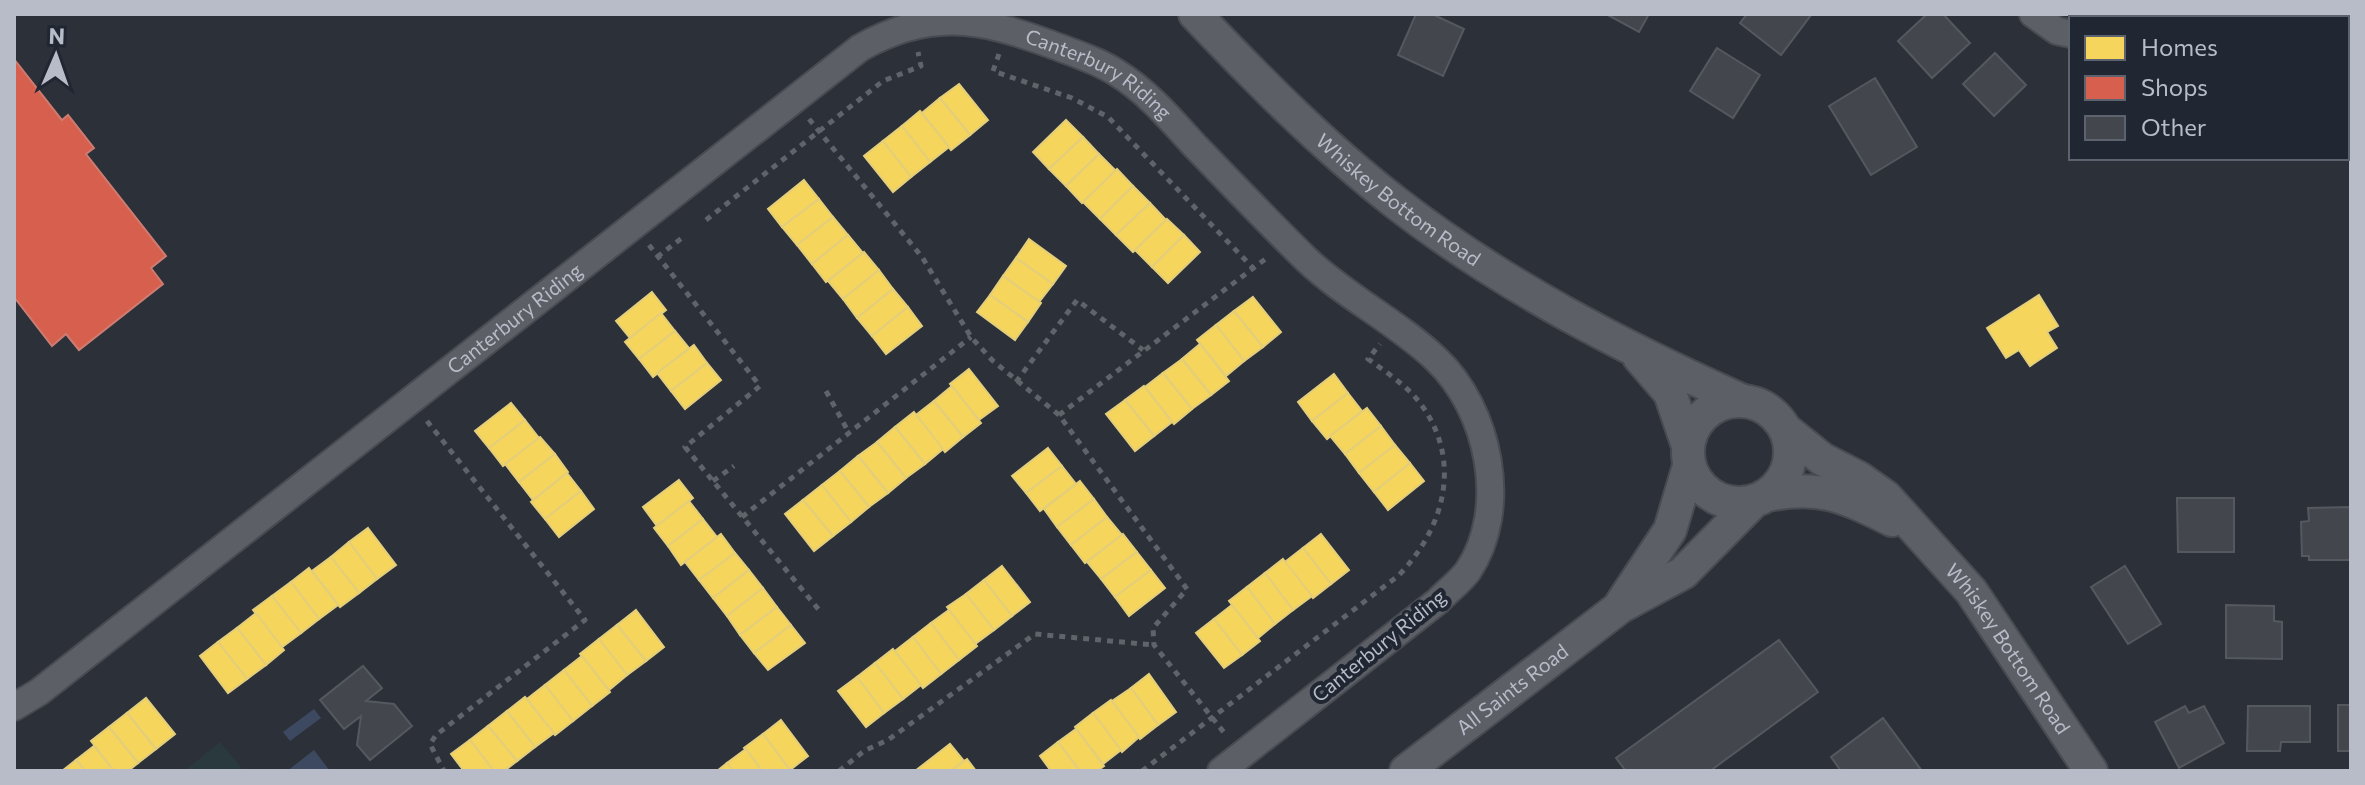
<svg xmlns="http://www.w3.org/2000/svg" width="2365" height="785" font-family="Commissioner,sans-serif">
  <style>
    .green { fill: #29393d }
    .water { fill: #3c4960 }
    .homes { fill: #f6d55c; stroke: #e3ce7c; stroke-width: 2 }
    .shops { fill: #d6604d; stroke: #cd7c72; stroke-width: 2 }
    .building { fill: #43464d; stroke: #54585f; stroke-width: 2 }
    .lines { fill: none; stroke-linecap: round; stroke-linejoin: round }
    .minor-casing { stroke: #484b51; stroke-width: 30 }
    .tertiary-casing { stroke: #484b51; stroke-width: 36 }
    .path { stroke: #5f636a; stroke-width: 5; stroke-dasharray: 6 6; stroke-linecap: butt }
    .minor { stroke: #5c5f66; stroke-width: 26 }
    .tertiary { stroke: #5c5f66; stroke-width: 32 }
    .labels { text-anchor: middle; stroke-width: 8; stroke-linejoin: round; paint-order: stroke }
    .street-label { font-size: 20px; fill: #b7bcc8; stroke: #202632 }
  </style>
  <rect width="100%" height="100%" fill="#2c3038"/>
  <polygon class="green" points="220,742 244,771 184,771"/>
  <g class="water">
    <polygon points="314,709 321,718 290,741 283,732"/>
    <polygon points="314,750 330,771 287,771"/>
  </g>
  <g class="homes">
    <polygon points="959,84 988,120 970,135 940,98"/>
    <polygon points="940,98 970,135 951,150 922,113"/>
    <polygon points="920,111 949,147 930,162 902,126"/>
    <polygon points="1066,120 1083,137 1049,169 1033,152"/>
    <polygon points="902,126 930,162 911,177 883,141"/>
    <polygon points="1083,137 1099,154 1066,186 1049,169"/>
    <polygon points="883,141 911,177 893,192 864,156"/>
    <polygon points="1099,154 1116,171 1082,203 1066,186"/>
    <polygon points="1117,169 1133,186 1100,219 1083,202"/>
    <polygon points="804,180 819,199 782,227 768,209"/>
    <polygon points="1133,186 1150,203 1116,235 1100,219"/>
    <polygon points="819,199 833,217 797,245 782,227"/>
    <polygon points="1150,203 1166,220 1133,252 1116,235"/>
    <polygon points="833,217 848,235 812,264 797,245"/>
    <polygon points="1167,219 1184,235 1152,267 1135,250"/>
    <polygon points="848,235 863,253 826,282 812,264"/>
    <polygon points="1184,235 1200,252 1168,283 1152,267"/>
    <polygon points="1029,239 1066,266 1053,284 1016,258"/>
    <polygon points="864,252 879,270 843,299 828,281"/>
    <polygon points="1016,258 1053,284 1039,302 1003,276"/>
    <polygon points="879,270 893,289 857,318 843,299"/>
    <polygon points="1003,276 1041,303 1028,322 990,295"/>
    <polygon points="893,289 908,307 872,336 857,318"/>
    <polygon points="652,292 666,310 630,338 616,321"/>
    <polygon points="990,295 1028,322 1015,340 977,312"/>
    <polygon points="2039,295 2058,326 2047,332 2057,348 2030,366 2019,350 2006,358 1987,328"/>
    <polygon points="1253,297 1281,332 1263,347 1234,311"/>
    <polygon points="908,307 922,326 886,354 872,336"/>
    <polygon points="1234,311 1263,347 1244,361 1216,325"/>
    <polygon points="661,313 675,331 639,359 625,342"/>
    <polygon points="1216,325 1244,361 1226,376 1197,340"/>
    <polygon points="675,331 689,348 653,377 639,359"/>
    <polygon points="1200,344 1229,381 1211,395 1182,359"/>
    <polygon points="694,345 707,363 671,391 657,373"/>
    <polygon points="1182,359 1211,395 1192,409 1163,373"/>
    <polygon points="707,363 721,380 685,409 671,391"/>
    <polygon points="969,369 998,406 979,420 950,384"/>
    <polygon points="1163,373 1192,409 1174,424 1145,387"/>
    <polygon points="1334,374 1348,393 1312,421 1298,402"/>
    <polygon points="952,386 981,423 963,437 934,401"/>
    <polygon points="1144,386 1172,422 1154,436 1125,400"/>
    <polygon points="1348,393 1362,411 1327,439 1312,421"/>
    <polygon points="1125,400 1154,436 1135,451 1106,414"/>
    <polygon points="934,401 963,437 945,452 916,415"/>
    <polygon points="511,403 525,420 489,448 475,431"/>
    <polygon points="1367,408 1381,426 1345,454 1330,436"/>
    <polygon points="914,412 943,449 925,464 895,427"/>
    <polygon points="525,420 539,438 503,466 489,448"/>
    <polygon points="1381,426 1395,445 1359,473 1345,454"/>
    <polygon points="895,427 925,464 906,478 877,442"/>
    <polygon points="540,437 555,454 519,482 505,464"/>
    <polygon points="877,442 906,478 888,493 858,456"/>
    <polygon points="1395,445 1410,463 1374,492 1359,473"/>
    <polygon points="1048,448 1062,466 1026,493 1012,476"/>
    <polygon points="555,454 568,472 533,500 519,482"/>
    <polygon points="858,456 888,493 869,507 840,471"/>
    <polygon points="1410,463 1424,481 1388,510 1374,492"/>
    <polygon points="1062,466 1076,484 1040,511 1026,493"/>
    <polygon points="840,471 869,507 851,522 822,485"/>
    <polygon points="567,473 581,491 545,519 531,502"/>
    <polygon points="679,480 693,498 657,526 643,507"/>
    <polygon points="1080,481 1094,499 1057,527 1044,509"/>
    <polygon points="822,485 851,522 833,536 803,500"/>
    <polygon points="581,491 594,509 559,537 545,519"/>
    <polygon points="1094,499 1107,517 1071,545 1057,527"/>
    <polygon points="803,500 833,536 814,551 785,514"/>
    <polygon points="689,501 703,519 668,546 654,528"/>
    <polygon points="1107,517 1122,535 1085,563 1071,545"/>
    <polygon points="703,519 717,537 681,565 668,546"/>
    <polygon points="368,528 396,565 377,579 349,542"/>
    <polygon points="721,534 735,553 699,580 685,562"/>
    <polygon points="1123,534 1137,552 1101,579 1087,562"/>
    <polygon points="1321,534 1349,570 1331,584 1303,548"/>
    <polygon points="349,542 377,579 359,593 331,557"/>
    <polygon points="1303,548 1331,584 1313,598 1285,562"/>
    <polygon points="1137,552 1151,570 1115,597 1101,579"/>
    <polygon points="735,553 749,570 713,598 699,580"/>
    <polygon points="331,557 359,593 340,607 312,571"/>
    <polygon points="1283,559 1312,596 1293,610 1265,573"/>
    <polygon points="1002,566 1030,602 1012,616 984,580"/>
    <polygon points="309,568 338,605 319,619 291,582"/>
    <polygon points="749,570 763,588 727,616 713,598"/>
    <polygon points="1151,570 1165,588 1129,616 1115,597"/>
    <polygon points="1265,573 1293,610 1275,624 1247,587"/>
    <polygon points="984,580 1012,616 994,630 966,594"/>
    <polygon points="291,582 319,619 301,633 272,596"/>
    <polygon points="1247,587 1275,624 1258,638 1229,601"/>
    <polygon points="763,588 777,607 740,635 727,616"/>
    <polygon points="966,594 994,630 975,644 947,607"/>
    <polygon points="272,596 301,633 282,647 253,610"/>
    <polygon points="1232,605 1260,641 1242,655 1214,619"/>
    <polygon points="777,607 791,625 754,653 740,635"/>
    <polygon points="636,610 664,647 646,661 617,625"/>
    <polygon points="949,610 977,646 959,660 931,623"/>
    <polygon points="256,613 284,650 266,665 237,628"/>
    <polygon points="1214,619 1242,655 1224,668 1196,633"/>
    <polygon points="931,623 959,660 941,674 913,637"/>
    <polygon points="617,625 646,661 627,675 599,639"/>
    <polygon points="791,625 805,643 768,670 754,653"/>
    <polygon points="237,628 266,665 247,679 218,642"/>
    <polygon points="913,637 941,674 923,688 895,651"/>
    <polygon points="599,639 627,675 609,690 580,654"/>
    <polygon points="218,642 247,679 228,693 200,656"/>
    <polygon points="893,649 921,685 903,699 875,663"/>
    <polygon points="582,656 610,692 592,706 564,670"/>
    <polygon points="875,663 903,699 884,713 857,677"/>
    <polygon points="564,670 592,706 573,721 545,685"/>
    <polygon points="1149,674 1176,712 1158,725 1131,688"/>
    <polygon points="857,677 884,713 866,727 838,691"/>
    <polygon points="545,685 573,721 555,735 527,699"/>
    <polygon points="1131,688 1158,725 1140,739 1112,701"/>
    <polygon points="525,697 554,733 535,747 507,711"/>
    <polygon points="146,698 175,734 156,749 127,713"/>
    <polygon points="1111,700 1139,737 1122,752 1093,713"/>
    <polygon points="507,711 535,747 517,761 488,726"/>
    <polygon points="127,713 156,749 138,763 109,727"/>
    <polygon points="1093,713 1121,750 1103,764 1075,727"/>
    <polygon points="781,720 808,756 790,770 763,734"/>
    <polygon points="488,726 517,761 504,771 494,771 470,740"/>
    <polygon points="109,727 138,763 128,771 114,771 91,741"/>
    <polygon points="1076,729 1104,766 1097,771 1080,771 1058,742"/>
    <polygon points="763,734 790,770 788,771 762,771 744,748"/>
    <polygon points="470,740 494,771 464,771 451,754"/>
    <polygon points="1058,742 1080,771 1051,771 1040,756"/>
    <polygon points="950,744 964,761 951,771 915,771"/>
    <polygon points="94,746 114,771 85,771 76,760"/>
    <polygon points="746,749 762,771 733,771 727,763"/>
    <polygon points="967,759 976,771 951,771 964,761"/>
    <polygon points="76,760 85,771 62,771"/>
    <polygon points="727,763 733,771 717,771"/>
  </g>
  <polygon class="shops" points="14,59 62,120 68,115 94,148 86,154 166,256 151,268 163,284 79,350 66,334 52,346 14,297"/>
  <g class="building">
    <polygon points="1416,14 1432,14 1464,29 1443,76 1398,55"/>
    <polygon points="1606,14 1649,14 1639,32"/>
    <polygon points="1747,14 1810,14 1811,15 1781,55 1740,23"/>
    <polygon points="1927,14 1943,14 1970,43 1932,78 1898,41"/>
    <polygon points="2351,34 2351,58 2347,53 2347,37"/>
    <polygon points="1717,48 1760,75 1733,118 1690,91"/>
    <polygon points="1995,53 2026,85 1994,116 1963,84"/>
    <polygon points="1875,78 1917,147 1871,175 1829,106"/>
    <polygon points="2177,498 2234,498 2234,552 2178,552"/>
    <polygon points="2351,507 2351,560 2309,560 2309,556 2302,556 2301,522 2309,521 2308,508"/>
    <polygon points="2125,566 2161,624 2128,644 2091,587"/>
    <polygon points="2226,605 2274,606 2274,621 2282,622 2282,659 2226,658"/>
    <polygon points="1779,640 1818,692 1710,771 1626,771 1616,758"/>
    <polygon points="363,666 382,688 366,701 394,704 412,726 370,760 357,745 361,716 344,729 320,700"/>
    <rect x="2338" y="705" width="13" height="46"/>
    <polygon points="2185,706 2189,713 2204,706 2224,743 2179,768 2155,722"/>
    <polygon points="2248,706 2310,706 2310,742 2281,742 2280,751 2247,751"/>
    <polygon points="1883,718 1922,771 1841,771 1831,757"/>
  </g>
  <g class="lines">
    <g class="minor-casing">
      <g id="minor">
        <polyline points="2033,14 2057,31 2071,34"/>
        <polyline points="2209,18 2218,14"/>
        <path id="s1" d="M 14,707 L 39,692 L 860,48 C 929,9 979,18 1050,44 C 1073,53 1097,60 1117,73 C 1148,92 1172,121 1196,147 C 1233,185 1269,223 1307,260 C 1346,297 1397,322 1436,359 C 1489,409 1510,508 1468,571 C 1460,582 1447,591 1438,601 L 1221,771"/>
      </g>
    </g>
    <g class="tertiary-casing">
      <g id="tertiary">
        <path id="s2" d="M 1195,14 C 1258,80 1323,146 1395,202 C 1500,284 1622,347 1743,401"/>
        <polyline points="1639,357 1670,393 1688,446"/>
        <circle cx="1739" cy="452" r="51"/>
        <path id="s3" d="M 1786,430 L 1822,459 L 1859,478 L 1886,497 L 1933,549 L 1971,591 L 2091,771"/>
        <path d="M 1768,495 C 1820,484 1845,497 1892,520"/>
        <polyline points="1621,604 1670,530 1689,466"/>
        <path id="s4" d="M 1406,771 L 1620,607 L 1683,573 L 1754,501"/>
      </g>
    </g>
    <g class="path">
      <polyline points="999,54 993,71 1072,98 1108,117 1253,268"/>
      <polyline points="809,119 922,257 971,337 992,360 1059,415 1187,589 1153,628 1154,645 1226,735"/>
      <polyline points="706,220 883,81 921,66 918,52"/>
      <polyline points="649,245 760,386 685,447 819,610"/>
      <polyline points="657,257 682,238"/>
      <polyline points="1016,382 1077,300 1143,350"/>
      <polyline points="826,391 849,433"/>
      <polyline points="1059,415 1268,257"/>
      <polyline points="427,421 585,620 436,735 430,744 444,771"/>
      <polyline points="713,481 734,466"/>
      <polyline points="742,517 971,337"/>
      <polyline points="839,771 864,751 888,740 1035,634 1154,645"/>
      <path d="M 1142,771 L 1398,576 C 1445,528 1463,460 1420,403 C 1406,385 1386,372 1368,359 L 1380,344"/>
    </g>
    <use href="#minor" class="minor"/>
    <use href="#tertiary" class="tertiary"/>
  </g>
  <g class="labels">
    <g class="street-label">
      <text dy="7" stroke="none"><textPath href="#s1" startOffset="1328">Canterbury Riding</textPath></text>
      <text dy="7" stroke="none"><textPath href="#s2" startOffset="276">Whiskey Bottom Road</textPath></text>
      <text dy="7" stroke="none"><textPath href="#s1" startOffset="634">Canterbury Riding</textPath></text>
      <text transform="translate(1379 646) rotate(-39)" y="7">Canterbury Riding</text>
      <text dy="7" stroke="none"><textPath href="#s3" startOffset="316">Whiskey Bottom Road</textPath></text>
      <text dy="7" stroke="none"><textPath href="#s4" startOffset="134">All Saints Road</textPath></text>
    </g>
  </g>
  <rect width="2365" height="785" fill="none" stroke="#b7bcc8" stroke-width="32"/>
  <rect x="2069" y="16" width="280" height="144" fill="#202632" stroke="#5c626e" stroke-width="2"/>
  <rect x="2085" y="36" width="40" height="24" fill="#f6d55c" stroke="#5c626e" stroke-width="2"/>
  <text x="2141" y="56" font-size="24" fill="#b7bcc8">Homes</text>
  <rect x="2085" y="76" width="40" height="24" fill="#d6604d" stroke="#5c626e" stroke-width="2"/>
  <text x="2141" y="96" font-size="24" fill="#b7bcc8">Shops</text>
  <rect x="2085" y="116" width="40" height="24" fill="#43464d" stroke="#5c626e" stroke-width="2"/>
  <text x="2141" y="136" font-size="24" fill="#b7bcc8">Other</text>
  <g transform="translate(56 56) rotate(2)" stroke="#202632" stroke-width="6" paint-order="stroke">
  <path d="M0-6L14 30L0 20L-14 30Z" fill="#b7bcc8"/>
  <text y="-12" font-size="22" font-weight="bold" text-anchor="middle" fill="#b7bcc8">N</text>
  </g>
</svg>
